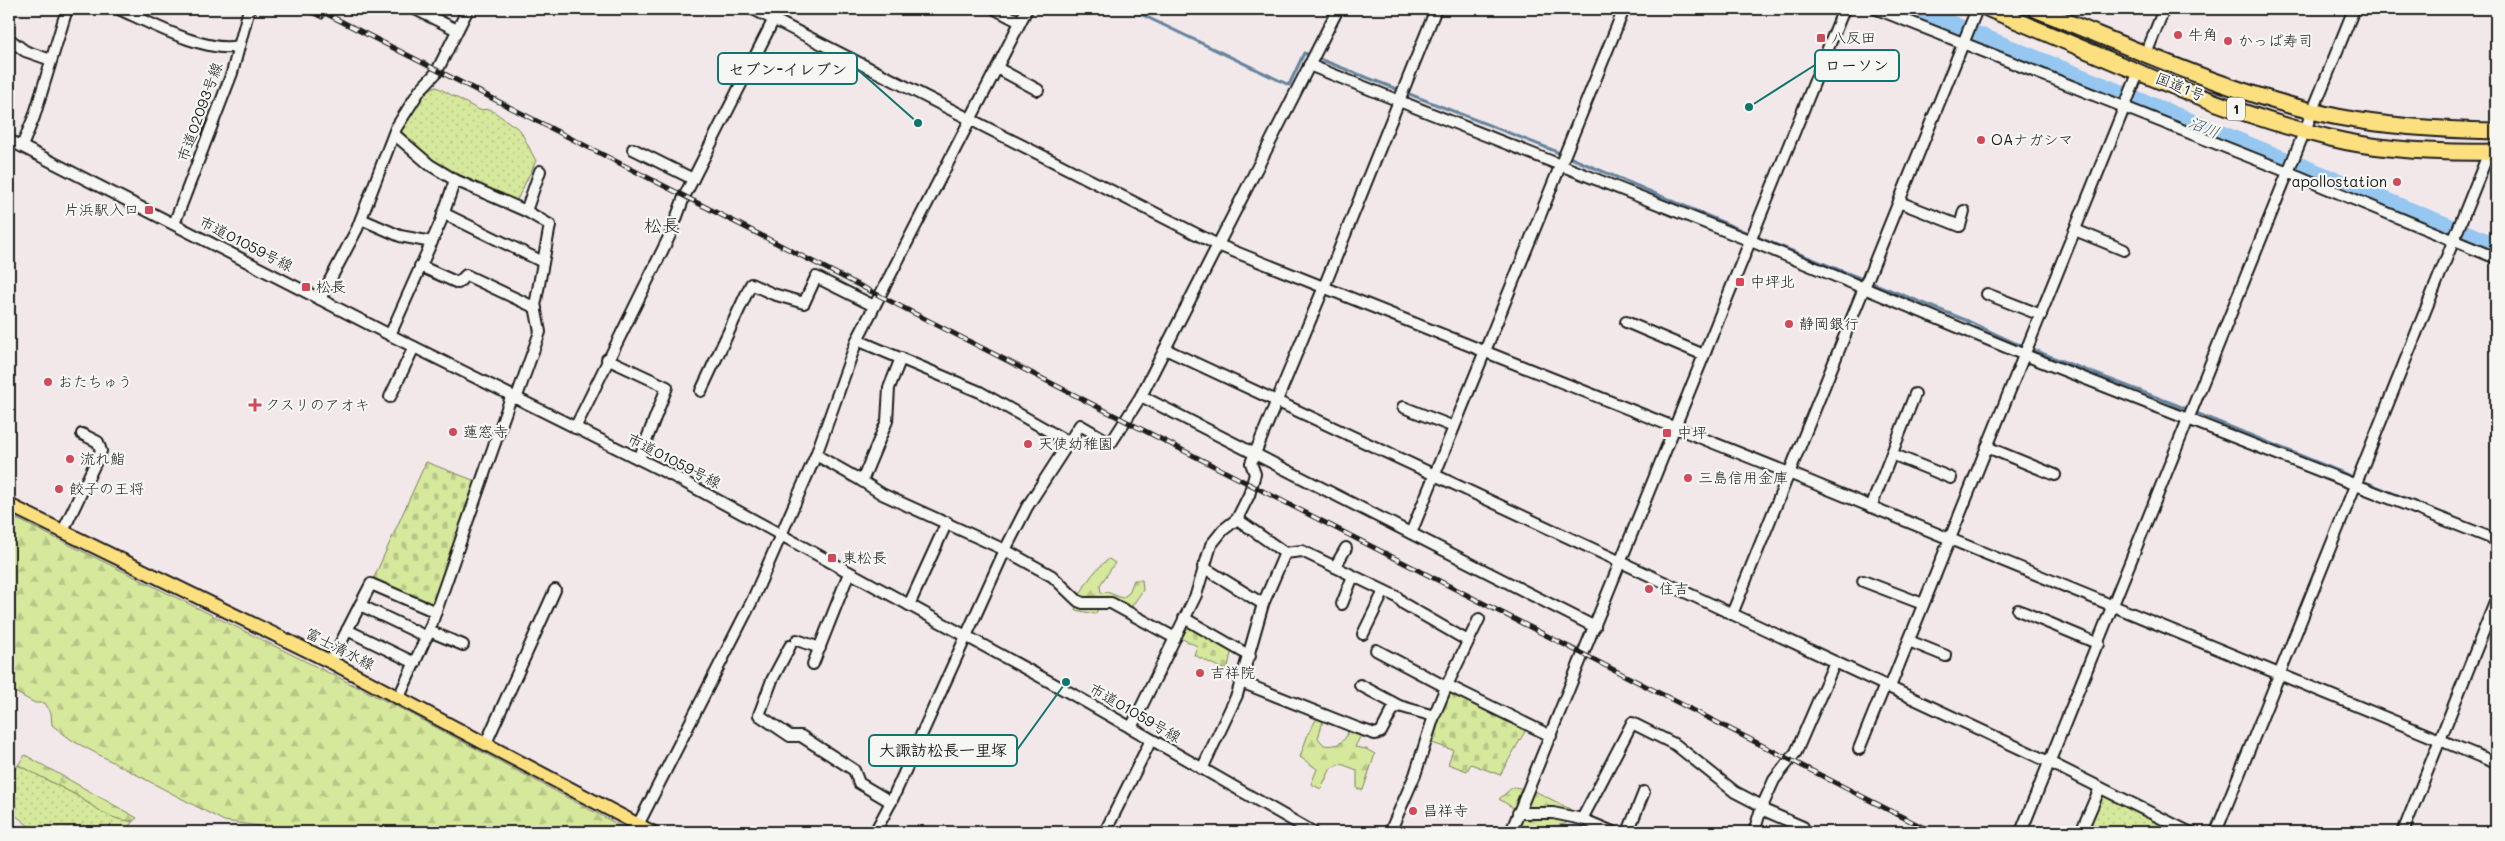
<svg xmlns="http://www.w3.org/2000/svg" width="2505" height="841" font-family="Mali,'Klee One',sans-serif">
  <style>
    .grass { fill: url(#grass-dots); stroke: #79825c }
    .forest { fill: url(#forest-firs); stroke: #79825c }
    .cemetery { fill: url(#cemetery-stones); stroke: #79825c }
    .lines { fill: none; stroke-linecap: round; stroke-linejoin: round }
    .stream { stroke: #65839c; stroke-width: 3 }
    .river { stroke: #95c7f1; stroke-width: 18 }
    .minor-casing { stroke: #1c1c1c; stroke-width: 14 }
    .major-casing { stroke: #1c1c1c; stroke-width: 16 }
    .highway-casing { stroke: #1c1c1c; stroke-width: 19 }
    .minor { stroke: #f6f6f2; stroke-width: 10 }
    .major { stroke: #fce080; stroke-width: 12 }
    .highway { stroke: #fce080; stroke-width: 15 }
    .rail-casing { stroke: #1c1c1c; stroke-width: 5 }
    .rail { stroke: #f6f6f2; stroke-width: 3; stroke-dasharray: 9; stroke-linecap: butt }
    .poi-dot { fill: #d1495b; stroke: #f6f6f2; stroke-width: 2 }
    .labels { text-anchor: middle; stroke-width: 4.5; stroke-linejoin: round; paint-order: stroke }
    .shield { fill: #f6f6f2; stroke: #5d5d5c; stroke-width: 1 }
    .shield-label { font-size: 14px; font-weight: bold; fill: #1c1c1c }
    .poi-label { font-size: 15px; fill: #1c1c1c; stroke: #f6f6f2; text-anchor: start }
    .street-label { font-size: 15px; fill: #1c1c1c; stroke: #f6f6f2 }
    .water-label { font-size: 16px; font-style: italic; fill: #465867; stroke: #f6f6f2 }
    .quarter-label { font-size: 18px; fill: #1c1c1c; stroke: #f6f6f2 }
    .leader { fill: none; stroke: #0f766e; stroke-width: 2 }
    .callout-dot { fill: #0f766e; stroke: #f6f6f2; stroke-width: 2 }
    .callout { fill: #f6f6f2; stroke: #0f766e; stroke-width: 2 }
    .callout-label { font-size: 16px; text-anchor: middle; font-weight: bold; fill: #1c1c1c }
  </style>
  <defs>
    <pattern id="grass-dots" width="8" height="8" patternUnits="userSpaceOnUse" patternTransform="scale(1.25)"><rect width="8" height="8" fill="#d6e89c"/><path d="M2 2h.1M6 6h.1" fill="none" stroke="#b7c686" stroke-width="1.8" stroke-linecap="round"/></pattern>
    <pattern id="forest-firs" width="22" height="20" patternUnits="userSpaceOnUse" patternTransform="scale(1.25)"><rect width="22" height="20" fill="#d6e89c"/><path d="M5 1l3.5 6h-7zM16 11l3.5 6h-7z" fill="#b7c686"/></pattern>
    <pattern id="cemetery-stones" width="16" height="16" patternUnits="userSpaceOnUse" patternTransform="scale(1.25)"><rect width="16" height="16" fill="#d6e89c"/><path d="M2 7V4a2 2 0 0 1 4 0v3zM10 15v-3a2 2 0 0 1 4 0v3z" fill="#b7c686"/></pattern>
  </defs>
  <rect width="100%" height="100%" fill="#f2e8ea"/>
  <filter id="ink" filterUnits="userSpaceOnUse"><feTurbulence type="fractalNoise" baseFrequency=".02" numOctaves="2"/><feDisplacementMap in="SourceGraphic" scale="10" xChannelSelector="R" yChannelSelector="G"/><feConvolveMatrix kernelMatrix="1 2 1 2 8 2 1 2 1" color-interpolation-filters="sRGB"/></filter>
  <g filter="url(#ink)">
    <g class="grass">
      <polygon points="435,86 479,110 490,109 520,130 536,161 516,202 432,161 399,132 422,95"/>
      <path d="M 18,765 C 36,774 55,784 74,794 C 93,805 109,820 133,821 L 125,832 L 36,832 L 9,810 L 9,775 Z"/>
      <polygon points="2103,794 2178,832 2086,832"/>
    </g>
    <g class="forest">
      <polygon points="9,515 394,705 632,832 264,832 259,826 224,821 73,741 52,725 51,713 45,703 35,703 9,689"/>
      <path d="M 1109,559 L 1115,563 L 1100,585 L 1101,593 L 1107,592 L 1122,598 L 1129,593 L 1134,580 L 1142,580 L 1143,590 L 1130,609 L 1101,605 L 1095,614 L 1075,610 C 1079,591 1093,570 1109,559 Z"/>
      <path d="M 1317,718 L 1323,721 L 1318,738 L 1324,745 C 1336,747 1345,743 1348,731 L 1362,733 L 1355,747 L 1366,749 L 1375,754 L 1363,790 L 1357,789 L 1357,770 L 1341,764 L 1331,768 L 1321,789 L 1311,784 L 1317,769 L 1300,757 L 1308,734 Z"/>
      <path d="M 25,755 L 137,818 L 133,821 C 109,821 93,805 74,794 C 55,784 36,774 18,765 Z"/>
      <polygon points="1513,787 1533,790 1570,809 1571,818 1565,824 1549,827 1547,832 1513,832 1520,812 1499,799"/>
    </g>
    <g class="cemetery">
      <polygon points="426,462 478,482 432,607 372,582"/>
      <polygon points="1184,622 1232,649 1227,671 1194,655 1197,646 1178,637"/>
      <polygon points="1452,691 1527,728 1500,775 1471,764 1467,771 1448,764 1453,750 1432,743 1448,692"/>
    </g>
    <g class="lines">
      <polyline class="stream" points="1130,9 1289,85 1304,53 1550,149 1762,239 1968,321 2015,343 2174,404 2496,535"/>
      <polyline class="river" points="1913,9 2496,246"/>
      <g class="minor-casing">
        <g id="minor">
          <path d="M 119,9 C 148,22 207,54 238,46"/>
          <polyline points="415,9 457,30"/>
          <polyline points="753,9 1218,245 1789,473 2496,763"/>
          <polyline points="995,9 1020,22"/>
          <polyline points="1877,9 2288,172 2496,258"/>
          <polyline points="9,39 25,51 51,60"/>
          <polyline points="2146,54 2164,9"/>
          <polyline points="1309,65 1751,241 2025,355 2496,540"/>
          <polyline points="997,68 1038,90"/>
          <polyline points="9,140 390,335 677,478 1072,694 1313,832"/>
          <polyline points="22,146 34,117 67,9"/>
          <polyline points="633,149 693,179"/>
          <polyline points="455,180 526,211 550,225 535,306 540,332 516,399"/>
          <polyline points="1899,202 1960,226 1964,211"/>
          <polyline points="526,211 540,171"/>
          <polyline points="443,213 543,262"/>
          <polyline points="361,219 400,236 432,242"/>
          <polyline points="174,224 232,73 249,9"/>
          <polyline points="2075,230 2124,250"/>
          <polyline points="420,266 458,283 466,275 536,308"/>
          <polyline points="1987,294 2041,315"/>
          <polyline points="320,299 357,229 396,128 420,90 436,73 468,9"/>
          <polyline points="1626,322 1704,355"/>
          <polyline points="390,335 441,221 455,180 430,165 394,134"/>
          <polyline points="857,340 980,392 1070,443"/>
          <polyline points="1165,349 2049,762 2189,832"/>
          <polyline points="607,359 667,387 639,459"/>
          <polyline points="701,391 751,284 773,294 804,303 816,277 874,306"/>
          <polyline points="1141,396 1595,627"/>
          <polyline points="390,397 414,347"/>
          <polyline points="1403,407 1454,427"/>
          <polyline points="575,428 671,233 684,197 779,9"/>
          <polyline points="1987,447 2055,475"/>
          <polyline points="1892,454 1951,478"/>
          <polyline points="816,455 862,481 887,421 889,388 901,358"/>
          <polyline points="862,481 882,494 1005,550 1052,576 1078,601 1083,603 1111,603 1175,638"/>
          <polyline points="1871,507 1915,394"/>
          <polyline points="63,531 101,451 98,442 82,434"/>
          <polyline points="1411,533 1624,9"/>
          <polyline points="1285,553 1302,551 1397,597 1404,604 1468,641"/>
          <polyline points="1203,567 1263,604"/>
          <polyline points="1335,567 1346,548"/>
          <polyline points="1863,581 1923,604"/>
          <polyline points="1342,604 1353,576"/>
          <polyline points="360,605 371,584 436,612"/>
          <polyline points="909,605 947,522"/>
          <polyline points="2018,610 2099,644"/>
          <polyline points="1732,614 1977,9"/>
          <polyline points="1184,618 1250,656"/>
          <polyline points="347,630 415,663"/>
          <polyline points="429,631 463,645"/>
          <polyline points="1363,634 1384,591"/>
          <polyline points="797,640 820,648"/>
          <polyline points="1909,641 1946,656"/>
          <polyline points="790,646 772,680 759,715 790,736 801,736 854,770 859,783 891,802"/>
          <polyline points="1376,650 1446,687"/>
          <polyline points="331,662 360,605 427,637"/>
          <polyline points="813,664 849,573"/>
          <polyline points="1241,682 1357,728 1375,734 1381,732 1392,711 1399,706"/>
          <polyline points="1360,685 1399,706 1434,716"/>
          <polyline points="1447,685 1551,736"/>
          <polyline points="1890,687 2139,71"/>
          <polyline points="399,697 429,631 511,397"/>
          <polyline points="1131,728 1196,595 1211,545 1223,530 1237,519 1249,495 1255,474 1251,463 1324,287 1436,9"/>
          <polyline points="486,743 555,590"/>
          <polyline points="1859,749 1885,685"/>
          <polyline points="1202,769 1237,695 1263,604 1285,553 1237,519"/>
          <polyline points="1761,809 1803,827"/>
          <polyline points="1518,813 1553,813 1582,819"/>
          <polyline points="638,825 752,601 816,455 857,340 1027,9"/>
          <polyline points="875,832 891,802 1005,550 1027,507 1080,425 1111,443 1141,396 1338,9"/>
          <polyline points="1105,832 1151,740"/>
          <polyline points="1390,832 1415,775 1434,716 1447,685 1479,619"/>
          <polyline points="1511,832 1844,9"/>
          <polyline points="1613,832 1582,819 1632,723 1676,745 1735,792 1762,806"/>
          <polyline points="1628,832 1644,792"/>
          <polyline points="1754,832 1761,809 1774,780 1796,752 1835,662"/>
          <polyline points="2021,832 2354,9"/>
          <polyline points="2081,832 2100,788"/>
          <polyline points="2216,832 2489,152"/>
          <polyline points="2403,832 2496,600"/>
        </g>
      </g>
      <g class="major-casing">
        <polyline id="major" points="9,505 331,662 652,832"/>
      </g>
      <g class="highway-casing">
        <g id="highway">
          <path d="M 1989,9 C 2098,54 2215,110 2330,138 C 2382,151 2442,153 2496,152"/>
          <path d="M 2035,9 C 2133,48 2235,96 2338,117 C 2390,127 2443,130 2496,131"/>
        </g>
      </g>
      <use href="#minor" class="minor"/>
      <use href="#major" class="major"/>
      <use href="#highway" class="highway"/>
      <g class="rail-casing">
        <g id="rail">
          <polyline points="305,9 322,17"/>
          <polyline points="317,9 1932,832"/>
        </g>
      </g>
      <use href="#rail" class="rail"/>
    </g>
  </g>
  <g class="poi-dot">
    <circle cx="2178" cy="35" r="5"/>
    <rect x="1816" y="33" width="10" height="10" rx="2.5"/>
    <circle cx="2228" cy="41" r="5"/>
    <circle cx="1981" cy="140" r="5"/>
    <circle cx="2397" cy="182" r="5"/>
    <rect x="144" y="205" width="10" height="10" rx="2.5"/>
    <rect x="1735" y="277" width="10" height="10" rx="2.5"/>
    <rect x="301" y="282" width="10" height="10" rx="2.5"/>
    <circle cx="1789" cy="324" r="5"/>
    <circle cx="48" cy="382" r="5"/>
    <path d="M252.5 397.5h5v5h5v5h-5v5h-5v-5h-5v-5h5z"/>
    <circle cx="453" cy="432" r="5"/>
    <rect x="1662" y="428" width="10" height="10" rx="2.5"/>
    <circle cx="1028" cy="444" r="5"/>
    <circle cx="70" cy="459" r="5"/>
    <circle cx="1688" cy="478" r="5"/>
    <circle cx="59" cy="489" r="5"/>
    <rect x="827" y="553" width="10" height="10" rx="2.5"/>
    <circle cx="1649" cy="589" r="5"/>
    <circle cx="1200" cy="673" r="5"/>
    <circle cx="1413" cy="811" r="5"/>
  </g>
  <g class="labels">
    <rect class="shield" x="2227" y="97.5" width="18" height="23" rx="4"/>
    <g class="shield-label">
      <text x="2236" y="114">1</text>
    </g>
    <g class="poi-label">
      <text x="2188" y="40">牛角</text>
      <text x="1831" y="43">八反田</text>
      <text x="2238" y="46">かっぱ寿司</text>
      <text x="1991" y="145">OAナガシマ</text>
      <text x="2387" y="187" text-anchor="end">apollostation</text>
      <text x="139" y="215" text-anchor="end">片浜駅入口</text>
      <text x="1750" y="287">中坪北</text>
      <text x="316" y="292">松長</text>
      <text x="1799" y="329">静岡銀行</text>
      <text x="58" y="387">おたちゅう</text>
      <text x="265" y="410">クスリのアオキ</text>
      <text x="463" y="437">蓮窓寺</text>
      <text x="1677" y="438">中坪</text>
      <text x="1038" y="449">天使幼稚園</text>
      <text x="80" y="464">流れ鮨</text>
      <text x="1698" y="483">三島信用金庫</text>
      <text x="69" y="494">餃子の王将</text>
      <text x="842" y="563">東松長</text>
      <text x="1659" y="594">住吉</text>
      <text x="1210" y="678">吉祥院</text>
      <text x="1423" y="816">昌祥寺</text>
    </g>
    <g class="street-label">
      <text transform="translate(2180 87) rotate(22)" y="5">国道1号</text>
      <text transform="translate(200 112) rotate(-70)" y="5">市道02093号線</text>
      <text transform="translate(246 244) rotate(27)" y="5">市道01059号線</text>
      <text transform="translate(674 461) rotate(27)" y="5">市道01059号線</text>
      <text transform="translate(340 649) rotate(27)" y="5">富士清水線</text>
      <text transform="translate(1135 713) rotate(30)" y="5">市道01059号線</text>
    </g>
    <g class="water-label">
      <text transform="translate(2204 127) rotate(22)" y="6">沼川</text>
    </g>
    <g class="quarter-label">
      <text x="662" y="232">松長</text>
    </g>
  </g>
  <path class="leader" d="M1749 107L1815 65M918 123L857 69M1066 682L1017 750"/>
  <g class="callout-dot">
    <circle cx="1749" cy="107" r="5"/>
    <circle cx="918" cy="123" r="5"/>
    <circle cx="1066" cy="682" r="5"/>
  </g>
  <g class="callout">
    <rect x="1815" y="50" width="84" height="31" rx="5"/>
    <rect x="718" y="53" width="139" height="31" rx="5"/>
    <rect x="869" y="735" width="148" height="31" rx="5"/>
  </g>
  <g class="callout-label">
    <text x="1857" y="71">ローソン</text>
    <text x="788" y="75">セブン-イレブン</text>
    <text x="943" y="756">大諏訪松長一里塚</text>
  </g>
  <rect width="2505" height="841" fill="none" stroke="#f6f6f2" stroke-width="30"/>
  <rect x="15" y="15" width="2475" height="811" fill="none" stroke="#1c1c1c" stroke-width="2" filter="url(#ink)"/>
</svg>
